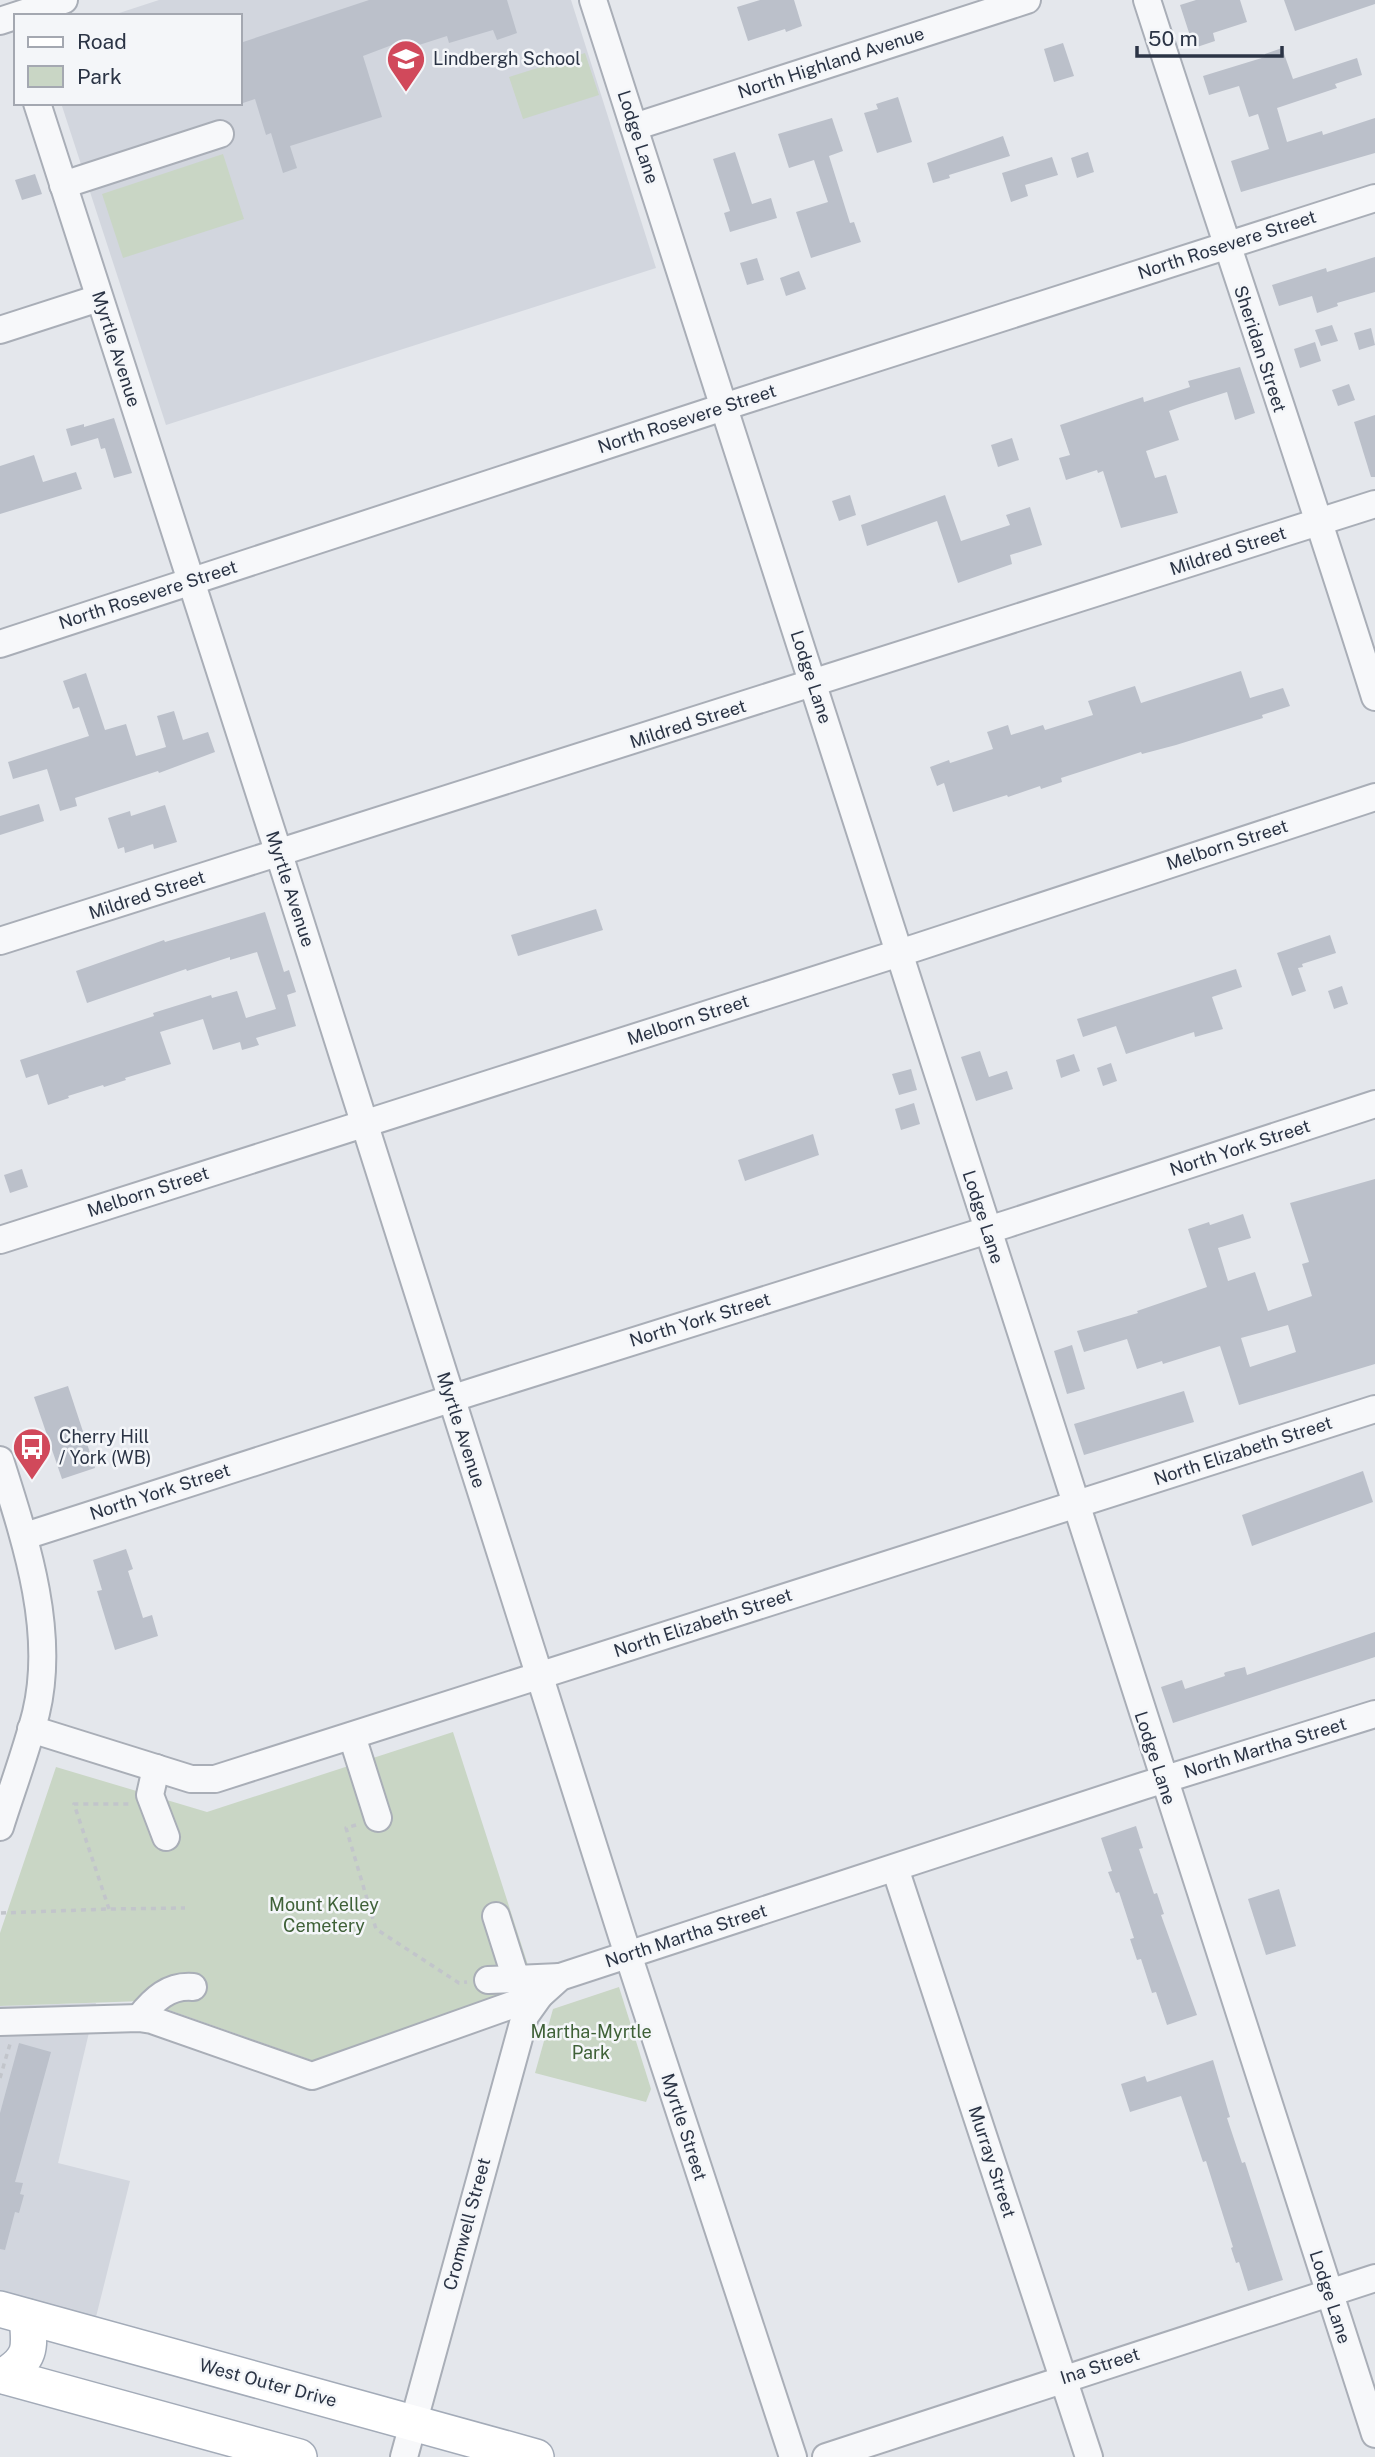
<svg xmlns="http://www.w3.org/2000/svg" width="1375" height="2457" font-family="'Public Sans',sans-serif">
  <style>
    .built { fill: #d2d6de }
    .green { fill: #c9d6c5 }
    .building { fill: #bbc0ca; fill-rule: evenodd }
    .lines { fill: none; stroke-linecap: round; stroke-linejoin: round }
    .minor-casing { stroke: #a9aeb7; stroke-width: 30 }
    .major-casing { stroke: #a3abb8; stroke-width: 38 }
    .path { stroke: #c2c5cb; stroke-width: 3.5; stroke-dasharray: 5 5; stroke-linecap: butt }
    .minor { stroke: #f7f8fa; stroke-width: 26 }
    .major { stroke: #fff; stroke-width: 35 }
    .labels { text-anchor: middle; stroke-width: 5; stroke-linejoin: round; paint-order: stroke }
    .poi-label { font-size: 18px; fill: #2b3445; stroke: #f4f6f9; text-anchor: start }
    .street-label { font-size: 18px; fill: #2b3445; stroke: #f4f6f9 }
    .park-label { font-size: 18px; fill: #3f6138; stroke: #f4f6f9 }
  </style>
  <rect width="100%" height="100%" fill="#e4e7ec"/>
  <g class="built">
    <polygon points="159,0 571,0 656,268 166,425 61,103 240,103 240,16 110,16"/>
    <polygon points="96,2003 58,2163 130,2181 96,2317 0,2292 0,2006"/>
  </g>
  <g class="green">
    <polygon points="585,53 599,95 523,119 509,77"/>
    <polygon points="223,154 244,219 123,258 102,194"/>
    <polygon points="453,1732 535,1987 314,2061 143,2001 0,2006 0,1933 56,1767 207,1812"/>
    <polygon points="619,1987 651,2089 646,2102 535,2073 553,2009"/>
  </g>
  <g class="building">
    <polygon points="369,0 507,0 517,33 497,40 493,30 449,43 447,36 394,53 392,45 363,56 382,117 290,146 297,168 283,173 271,133 266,135 255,99 240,104 240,43"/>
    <polygon points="760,0 794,0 802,26 786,32 785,29 748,41 737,7"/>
    <polygon points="1196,0 1240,0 1247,22 1213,33 1215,41 1194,48 1180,5"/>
    <polygon points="1284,0 1375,0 1375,4 1295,31"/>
    <polygon points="1063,43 1074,76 1054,82 1044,49"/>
    <polygon points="1282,48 1293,79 1357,58 1362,75 1335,84 1337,88 1277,108 1287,142 1322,131 1323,135 1375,118 1375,153 1241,192 1231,161 1269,149 1258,114 1249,117 1239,86 1209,95 1203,76 1265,57 1265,54"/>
    <polygon points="898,97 912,142 877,153 864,113 878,109 876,104"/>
    <polygon points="832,118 843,151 829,156 850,223 854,222 861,242 811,258 796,212 828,202 814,160 789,168 778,134"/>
    <polygon points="1003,136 1010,156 949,175 950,178 933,183 927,163"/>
    <polygon points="735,152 752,204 771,198 777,218 730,232 724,213 730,211 713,159"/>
    <polygon points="1088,152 1094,172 1077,178 1071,158"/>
    <polygon points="1052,157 1058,175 1025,185 1028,196 1011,202 1002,173"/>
    <polygon points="35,174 42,194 22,200 15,180"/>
    <polygon points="1375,257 1375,292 1337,303 1338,306 1317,313 1312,296 1279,306 1272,285 1326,268 1327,272"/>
    <polygon points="757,258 764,280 747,285 740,263"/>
    <polygon points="799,271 806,289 786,296 780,278"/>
    <polygon points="1332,325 1338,341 1321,346 1315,330"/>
    <polygon points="1371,328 1375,345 1359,350 1354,333"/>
    <polygon points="1315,342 1321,361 1300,368 1294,349"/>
    <polygon points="1240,367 1255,413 1235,420 1227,392 1183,406 1169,411 1179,440 1146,451 1155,478 1166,475 1178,513 1121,528 1103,471 1098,473 1097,470 1066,480 1059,458 1070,455 1060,425 1143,397 1144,402 1190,387 1188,381"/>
    <polygon points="1349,384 1355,400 1338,406 1332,390"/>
    <polygon points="1375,415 1375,477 1371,477 1354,422"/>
    <polygon points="114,418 132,473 114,478 105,448 101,449 98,438 71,446 66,429 84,424 84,427"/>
    <polygon points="1012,438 1019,460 998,467 991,445"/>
    <polygon points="34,455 43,482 76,472 82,489 0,514 0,466"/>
    <polygon points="850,495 856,515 839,521 832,501"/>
    <polygon points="945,495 961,541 1010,525 1006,515 1030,507 1042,545 1010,555 1012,564 958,583 937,521 867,546 861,525"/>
    <polygon points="1241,671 1250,698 1283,688 1290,706 1262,715 1263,718 1176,745 1142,754 1141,752 1092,768 1061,778 1062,782 1041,789 1040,786 1008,797 1007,795 953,812 944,783 937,786 930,767 949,760 950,763 993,749 987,732 1008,725 1011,735 1043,725 1045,730 1093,715 1088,701 1135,686 1141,703"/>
    <polygon points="86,673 105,730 126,724 136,756 166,747 157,716 174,711 183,740 208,732 215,752 159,773 158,771 75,798 77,806 60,811 47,769 13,779 8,762 89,736 79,707 73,709 63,681"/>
    <polygon points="39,804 44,821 0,835 0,816"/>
    <polygon points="165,805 177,842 154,849 153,844 125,853 124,847 118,849 108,818 130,811 131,816"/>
    <polygon points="596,909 603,930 518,956 511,935"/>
    <polygon points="265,912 284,972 289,970 296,992 287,995 296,1026 256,1038 259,1045 242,1050 240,1042 213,1050 203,1019 160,1032 171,1064 125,1078 126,1080 104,1087 103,1085 68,1096 69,1098 48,1105 38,1074 26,1078 20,1060 154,1016 153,1013 211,995 212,998 237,991 246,1018 276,1009 257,952 230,960 230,957 187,971 186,969 87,1003 76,971 164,940 165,942"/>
    <polygon points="1330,935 1336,953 1302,964 1303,967 1298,968 1306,991 1292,996 1277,953"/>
    <polygon points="1236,969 1242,987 1212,997 1223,1029 1195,1037 1194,1032 1126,1054 1116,1026 1083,1037 1077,1019"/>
    <polygon points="1342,986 1348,1004 1334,1009 1328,991"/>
    <polygon points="980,1051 989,1077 1007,1071 1013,1089 976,1101 961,1057"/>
    <polygon points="1074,1054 1080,1071 1061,1078 1056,1060"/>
    <polygon points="1111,1063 1117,1081 1103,1086 1097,1068"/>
    <polygon points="911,1069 917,1090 899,1095 892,1074"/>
    <polygon points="914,1103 920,1124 901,1130 895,1109"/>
    <polygon points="813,1134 819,1155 745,1181 738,1160"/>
    <polygon points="22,1169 28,1187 10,1193 4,1175"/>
    <path d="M 1375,1179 L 1375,1364 L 1239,1405 L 1220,1346 L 1163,1364 L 1162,1361 L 1137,1369 L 1127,1339 L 1084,1352 L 1077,1331 L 1138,1313 L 1137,1311 L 1207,1287 L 1188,1229 L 1209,1222 L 1210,1225 L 1243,1214 L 1251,1238 L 1218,1248 L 1228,1281 L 1255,1272 L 1268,1311 L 1312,1296 L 1302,1264 L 1309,1262 L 1290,1203 ZM 1288,1325 L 1296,1352 L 1250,1367 L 1241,1338 Z"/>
    <polygon points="1072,1345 1085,1389 1067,1394 1054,1351"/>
    <polygon points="68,1386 95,1468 62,1479 34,1397"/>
    <polygon points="1184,1391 1194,1422 1084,1455 1074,1424"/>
    <polygon points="1363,1471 1373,1502 1252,1546 1242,1515"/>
    <polygon points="126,1549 133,1569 128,1571 143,1618 152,1615 158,1636 115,1650 97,1591 102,1590 93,1560"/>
    <polygon points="1375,1632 1375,1657 1173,1723 1161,1687 1182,1680 1185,1689 1225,1676 1224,1673 1226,1672 1245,1667 1247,1675"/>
    <polygon points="1136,1826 1143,1848 1139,1849 1154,1894 1157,1893 1164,1914 1161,1915 1197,2015 1167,2025 1156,1992 1152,1993 1141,1959 1137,1960 1130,1939 1134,1938 1119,1892 1116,1893 1108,1872 1112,1871 1101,1838"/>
    <polygon points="1279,1889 1296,1946 1266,1955 1248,1899"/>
    <polygon points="19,2043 51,2052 15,2182 23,2183 20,2194 24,2195 19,2213 15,2212 5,2250 0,2249 0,2113"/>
    <polygon points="1213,2060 1230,2117 1227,2118 1242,2163 1245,2162 1283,2280 1248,2291 1239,2262 1236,2263 1231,2248 1233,2247 1206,2161 1203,2162 1181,2096 1130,2112 1121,2084 1145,2076 1147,2082"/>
  </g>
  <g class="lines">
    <g class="minor-casing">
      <g id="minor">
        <path d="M 593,0 C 856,811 1109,1625 1375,2434"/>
        <path d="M 1147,0 C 1222,233 1302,464 1375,697"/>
        <polyline points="0,21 64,0"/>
        <polyline points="37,103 279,854 622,1936 793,2457"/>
        <polyline points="634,127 1027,0"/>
        <polyline points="63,185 220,134"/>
        <polyline points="0,330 99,298"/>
        <polyline points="0,644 742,401 1375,198"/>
        <polyline points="0,941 1375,504"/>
        <polyline points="0,1240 918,947 1375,797"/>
        <path d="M 0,1460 C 25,1539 56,1630 36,1713 C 26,1752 12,1789 0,1827"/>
        <polyline points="25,1536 472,1392 1007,1224 1375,1104"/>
        <polyline points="31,1729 191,1779 215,1779 1375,1409"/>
        <polyline points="352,1736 378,1818"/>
        <polyline points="156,1768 150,1795 166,1837"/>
        <polyline points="895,1868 1089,2457"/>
        <polyline points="496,1916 516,1979 560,1977"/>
        <polyline points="488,1980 516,1979"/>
        <path d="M 139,2018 C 154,1999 169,1985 193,1987"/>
        <polyline points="0,2022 139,2018 152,2020 312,2076 540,1995 560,1977 1143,1786 1375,1714"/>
        <polyline points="404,2457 525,2016 540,1995"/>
        <polyline points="826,2457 1375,2278"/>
      </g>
    </g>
    <g class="major-casing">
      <g id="major">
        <polyline points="0,2309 536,2457"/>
        <polyline points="0,2375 299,2457"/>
        <path d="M 4,2376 C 32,2358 30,2348 27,2317"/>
      </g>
    </g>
    <g class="path">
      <polyline points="356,1825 346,1828 376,1929 459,1983 467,1982"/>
      <polyline points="109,1909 74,1804 129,1804"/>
      <polyline points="1,1913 109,1909 185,1908"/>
      <polyline points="0,2078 10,2044"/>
    </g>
    <use href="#minor" class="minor"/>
    <use href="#major" class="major"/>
  </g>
  <defs>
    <g id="school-pin" transform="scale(2.0125)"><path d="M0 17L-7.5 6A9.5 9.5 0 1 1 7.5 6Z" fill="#d1495b" stroke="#f4f6f9"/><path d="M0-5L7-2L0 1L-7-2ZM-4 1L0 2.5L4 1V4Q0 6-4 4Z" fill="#fff"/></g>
    <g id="bus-pin" transform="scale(2.0125)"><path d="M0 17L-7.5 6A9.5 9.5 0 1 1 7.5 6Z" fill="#d1495b" stroke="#f4f6f9"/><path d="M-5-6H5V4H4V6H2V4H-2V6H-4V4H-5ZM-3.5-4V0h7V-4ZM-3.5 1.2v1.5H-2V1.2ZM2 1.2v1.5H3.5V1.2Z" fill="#fff"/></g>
  </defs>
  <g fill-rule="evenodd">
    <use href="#school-pin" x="406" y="59"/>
    <use href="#bus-pin" x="32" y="1447"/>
  </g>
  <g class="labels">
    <g class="poi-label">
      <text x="433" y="65">Lindbergh School</text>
      <text x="59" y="1443">Cherry Hill<tspan x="59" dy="21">/ York (WB)</tspan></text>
    </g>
    <g class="street-label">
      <text transform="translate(831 63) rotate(-18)" y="6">North Highland Avenue</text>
      <text transform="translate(638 137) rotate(72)" y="6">Lodge Lane</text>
      <text transform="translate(1227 245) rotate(-18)" y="6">North Rosevere Street</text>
      <text transform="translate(116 349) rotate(72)" y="6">Myrtle Avenue</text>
      <text transform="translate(1260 349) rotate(72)" y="6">Sheridan Street</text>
      <text transform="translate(687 419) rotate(-18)" y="6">North Rosevere Street</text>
      <text transform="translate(1228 551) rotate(-18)" y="6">Mildred Street</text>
      <text transform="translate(148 595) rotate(-18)" y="6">North Rosevere Street</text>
      <text transform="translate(811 677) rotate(72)" y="6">Lodge Lane</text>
      <text transform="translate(688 724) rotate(-18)" y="6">Mildred Street</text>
      <text transform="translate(1227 845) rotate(-18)" y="6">Melborn Street</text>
      <text transform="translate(290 889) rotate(72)" y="6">Myrtle Avenue</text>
      <text transform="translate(147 895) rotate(-18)" y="6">Mildred Street</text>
      <text transform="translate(688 1020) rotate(-18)" y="6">Melborn Street</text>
      <text transform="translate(1240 1148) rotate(-18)" y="6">North York Street</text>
      <text transform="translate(148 1192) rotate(-18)" y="6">Melborn Street</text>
      <text transform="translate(983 1217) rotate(72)" y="6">Lodge Lane</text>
      <text transform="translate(700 1320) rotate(-17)" y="6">North York Street</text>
      <text transform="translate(461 1430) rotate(72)" y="6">Myrtle Avenue</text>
      <text transform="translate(1243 1451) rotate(-18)" y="6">North Elizabeth Street</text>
      <text transform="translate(160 1492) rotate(-18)" y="6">North York Street</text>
      <text transform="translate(703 1623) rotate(-18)" y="6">North Elizabeth Street</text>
      <text transform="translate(1265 1748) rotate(-17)" y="6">North Martha Street</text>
      <text transform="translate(1155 1758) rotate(72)" y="6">Lodge Lane</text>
      <text transform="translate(686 1936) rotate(-18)" y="6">North Martha Street</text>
      <text transform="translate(684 2127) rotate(72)" y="6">Myrtle Street</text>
      <text transform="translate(992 2162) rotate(72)" y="6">Murray Street</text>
      <text transform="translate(467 2224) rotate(-75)" y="6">Cromwell Street</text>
      <text transform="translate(1330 2297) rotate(72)" y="6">Lodge Lane</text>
      <text transform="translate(1100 2366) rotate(-18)" y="6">Ina Street</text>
      <text transform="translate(268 2383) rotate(15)" y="6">West Outer Drive</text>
    </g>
    <g class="park-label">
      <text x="324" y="1911">Mount Kelley<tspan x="324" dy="21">Cemetery</tspan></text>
      <text x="591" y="2038">Martha-Myrtle<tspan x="591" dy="21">Park</tspan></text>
    </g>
  </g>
  <rect x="14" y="14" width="228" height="91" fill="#f4f6f9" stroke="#a4a8b1" stroke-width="2"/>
  <rect x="28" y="37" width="35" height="10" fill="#ffffff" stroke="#a4a8b1" stroke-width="2"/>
  <text x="77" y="49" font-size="21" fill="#2b3445">Road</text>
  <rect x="28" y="66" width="35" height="21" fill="#c9d6c5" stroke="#a4a8b1" stroke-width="2"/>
  <text x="77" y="84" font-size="21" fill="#2b3445">Park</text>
  <path d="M1137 46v10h145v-10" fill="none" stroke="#2b3445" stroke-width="3.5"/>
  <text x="1148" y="46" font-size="21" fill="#2b3445" stroke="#f4f6f9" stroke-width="5" paint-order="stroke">50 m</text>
</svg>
